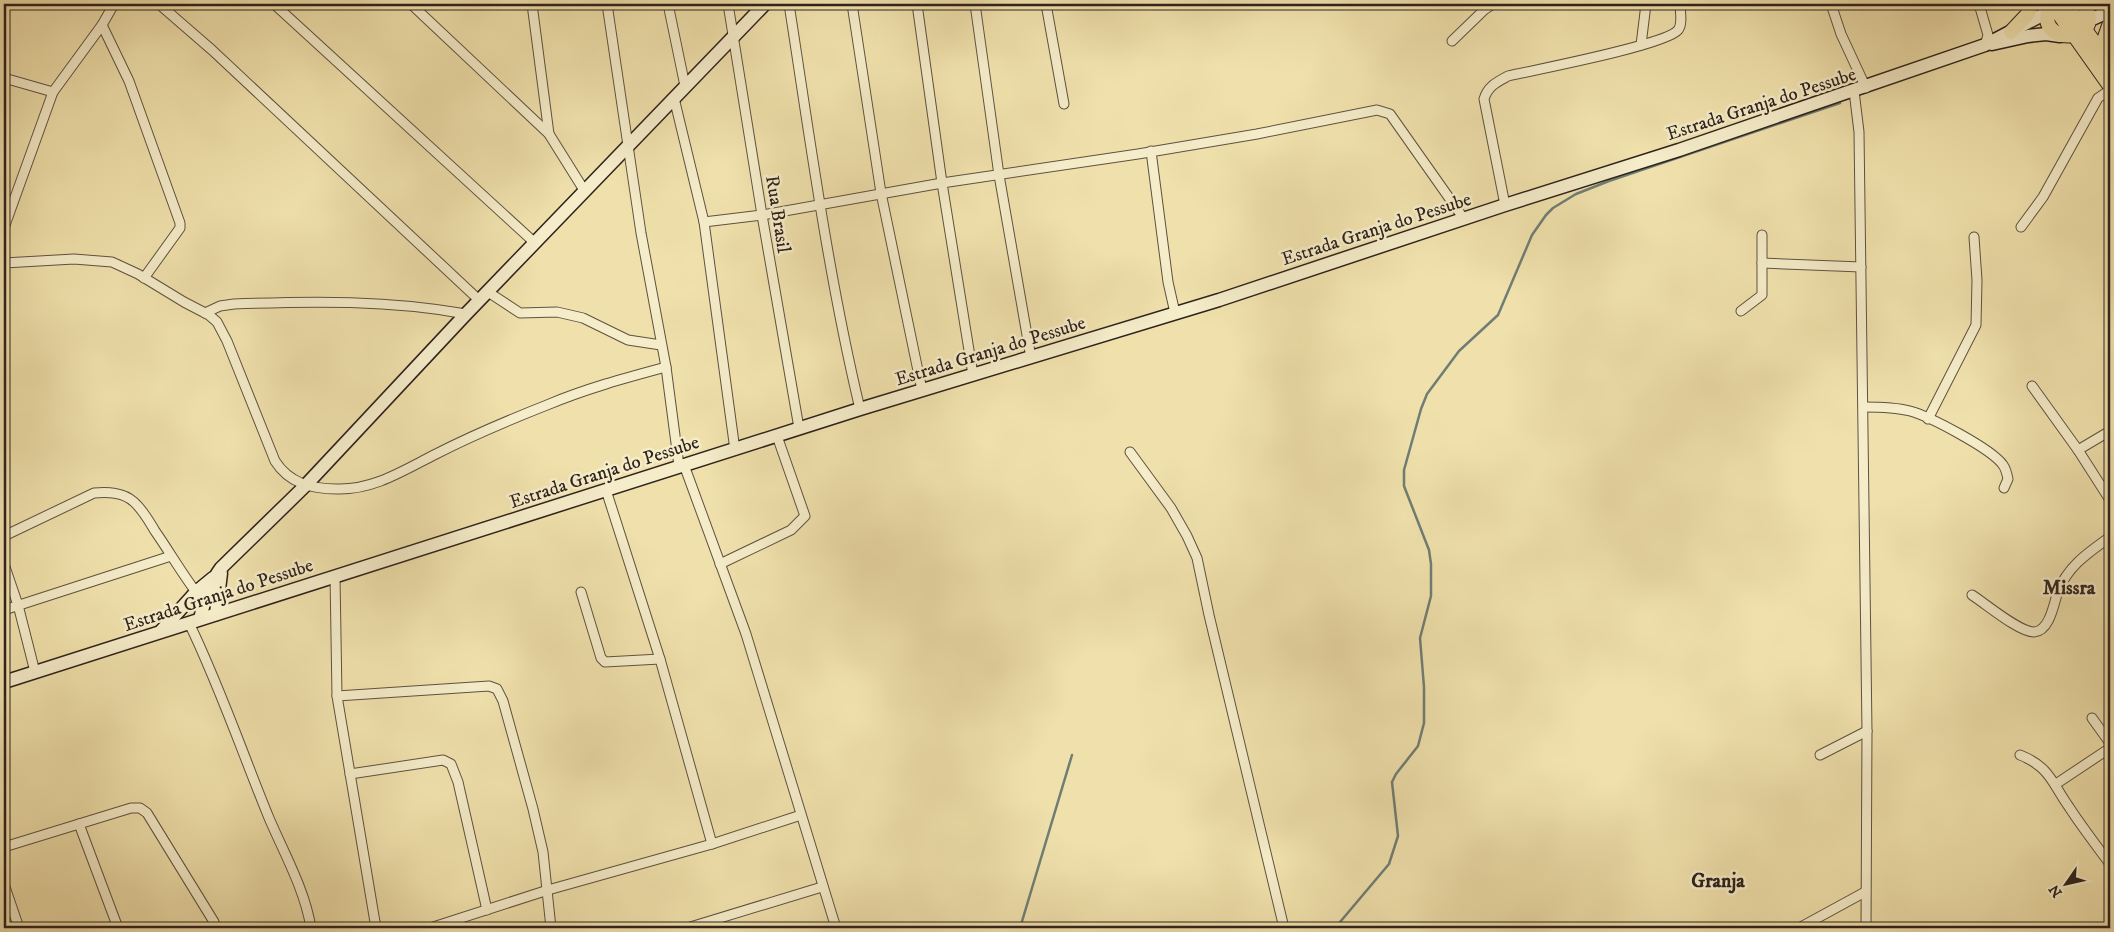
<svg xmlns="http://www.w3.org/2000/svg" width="2114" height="932" font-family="'IM FELL DW Pica',serif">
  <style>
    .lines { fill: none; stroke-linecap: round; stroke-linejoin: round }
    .stream { stroke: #6f7e74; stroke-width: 2.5 }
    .street-casing { stroke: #5e5240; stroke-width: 11 }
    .secondary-casing { stroke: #2e221c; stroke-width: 15 }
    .primary-casing { stroke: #2e221c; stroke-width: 16 }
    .street { stroke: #f5ecc9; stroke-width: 9 }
    .secondary { stroke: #f5ecc9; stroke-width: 12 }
    .primary { stroke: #f0e1ac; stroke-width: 14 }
    .labels { text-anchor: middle; stroke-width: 5; stroke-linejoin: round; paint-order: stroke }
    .street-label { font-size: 19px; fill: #2e221c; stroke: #f5ecc9 }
    .neighbourhood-label { font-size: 20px; font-weight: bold; fill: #2e221c; stroke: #f5ecc9 }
  </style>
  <rect width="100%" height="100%" fill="#f0e1ac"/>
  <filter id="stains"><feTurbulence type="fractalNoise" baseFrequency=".004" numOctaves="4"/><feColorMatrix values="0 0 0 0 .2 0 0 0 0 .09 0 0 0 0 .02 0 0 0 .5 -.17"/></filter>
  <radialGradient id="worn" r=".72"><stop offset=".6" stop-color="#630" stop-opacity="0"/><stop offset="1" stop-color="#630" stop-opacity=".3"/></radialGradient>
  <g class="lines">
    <g class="stream">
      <polyline points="1020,928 1072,755"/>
      <polyline points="1335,928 1389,864 1398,836 1392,782 1396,774 1418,746 1424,723 1424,687 1420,638 1431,596 1431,564 1429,550 1404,486 1404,470 1421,409 1427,394 1459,351 1498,315 1532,235 1546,215 1553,208 1576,194 1609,181 1840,103"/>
    </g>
    <g class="street-casing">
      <g id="street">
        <polyline points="159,4 212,50 479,300"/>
        <polyline points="274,4 535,243"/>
        <polyline points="411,4 549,134 584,190"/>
        <polyline points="532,4 549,134"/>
        <polyline points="607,4 641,233 666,367 679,466"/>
        <polyline points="668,4 685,86"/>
        <polyline points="728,4 762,215 799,428"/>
        <path d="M 789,4 C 810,139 828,275 860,409"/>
        <polyline points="852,4 881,193 922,390"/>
        <polyline points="917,4 942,183 973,375"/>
        <polyline points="975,4 999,175 1031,358"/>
        <polyline points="1046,4 1064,104"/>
        <polyline points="1831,4 1841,34 1866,88"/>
        <polyline points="1979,4 1988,35 1985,45"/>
        <polyline points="102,25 129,81 180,223 180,228 144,278"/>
        <polyline points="1452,41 1484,10 1493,4"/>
        <polyline points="1641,45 1646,4"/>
        <polyline points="4,78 53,92"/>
        <polyline points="1854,91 1859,132 1867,731 1866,928"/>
        <polyline points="674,98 704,222 735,450"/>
        <polyline points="1151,151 1168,282 1175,313"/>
        <path d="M 1505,205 L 1484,99 C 1488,86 1497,82 1508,76 C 1534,70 1666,45 1678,30 C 1683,24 1680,11 1680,4"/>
        <polyline points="704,222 762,215 942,183 1138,154 1257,134 1377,110 1390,114 1464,219"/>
        <polyline points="2021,227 2043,197 2098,98 2110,90"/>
        <polyline points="4,228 53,92 102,25 114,4"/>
        <path d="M 4,263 L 74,259 L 112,262 L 138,274 L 184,302 L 209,315 L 217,322 L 227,341 L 275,461 C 289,483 311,489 337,489 C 374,490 404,470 436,454 C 471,436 509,420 547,405 C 585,389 625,378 666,367"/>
        <polyline points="1762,263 1861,267"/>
        <polyline points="488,292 520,313 557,312 583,318 628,340 661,345"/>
        <polyline points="1741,311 1762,295 1762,235"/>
        <path d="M 205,313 L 220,306 L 234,304 C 312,301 390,300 466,314"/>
        <polyline points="2032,386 2078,450 2110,500"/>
        <path d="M 1864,407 C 1879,407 1894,407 1910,411 C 1929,416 1992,449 2003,465 C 2006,469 2007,474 2008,479 L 2004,488"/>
        <polyline points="1928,419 1976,325 1977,280 1974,237"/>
        <polyline points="2078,450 2110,431"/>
        <polyline points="1130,452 1171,508 1187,536 1197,558 1209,615 1284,928"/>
        <polyline points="684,465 746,634 836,928"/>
        <polyline points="606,490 660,659 712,844 801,815"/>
        <path d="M 4,536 L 94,493 C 108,492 123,492 134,502 C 143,510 149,521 155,531 C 169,551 181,572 196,592"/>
        <polyline points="4,564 18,605 35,672"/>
        <polyline points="720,564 791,530 805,516 777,436"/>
        <polyline points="335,576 337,696 376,928"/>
        <polyline points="581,592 601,658 605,662 660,659"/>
        <path d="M 1972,595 C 1986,604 2019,632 2034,632 C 2050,631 2054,603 2058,591 C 2069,565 2088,553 2110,537"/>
        <polyline points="4,610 171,556"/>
        <path d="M 189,623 C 220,687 242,752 269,818 C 284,853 305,890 311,928"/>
        <polyline points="337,696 489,686 497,689 503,701 533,809 543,852 551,928"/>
        <polyline points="2092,718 2110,743"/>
        <polyline points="1820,755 1867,731"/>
        <path d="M 2020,755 C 2050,767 2052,783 2069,807 C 2082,827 2096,845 2110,864"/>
        <polyline points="350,774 443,760 451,764 458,782 487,910"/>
        <polyline points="2056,784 2110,748"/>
        <polyline points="79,824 118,928"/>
        <polyline points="4,847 131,808 140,808 147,813 214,922 215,928"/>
        <polyline points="4,884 19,928"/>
        <polyline points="430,928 548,890 712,844"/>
        <polyline points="687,928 822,887"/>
        <polyline points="1799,928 1865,892"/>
      </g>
    </g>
    <g class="secondary-casing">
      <g id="secondary">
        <polyline points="2088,21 2110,11"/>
        <polyline points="1992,44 2028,36 2046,34 2060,36"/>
        <polyline points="216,614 221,573"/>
        <path d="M 200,619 C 204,601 210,583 221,568 L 305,486 L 466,314 L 765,4"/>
        <polyline points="161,631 196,592 213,578"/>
        <polyline points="4,682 860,409 1219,300 1505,205 1679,150 1985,45 2048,12"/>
      </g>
    </g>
    <g class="primary-casing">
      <g id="primary">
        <polyline points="2052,4 2110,86"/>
        <path d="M 2052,4 C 2027,45 2109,47 2084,4"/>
        <polyline points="2066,4 2110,64"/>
        <polyline points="2011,32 2027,15 2032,4"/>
        <polyline points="2103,53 2104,40 2110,23"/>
      </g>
    </g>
    <use href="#street" class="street"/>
    <use href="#secondary" class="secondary"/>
    <use href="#primary" class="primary"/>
  </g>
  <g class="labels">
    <g class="street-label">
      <text transform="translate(1761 103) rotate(-18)" y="7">Estrada Granja do Pessube</text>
      <text transform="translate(779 214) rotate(81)" y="7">Rua Brasil</text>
      <text transform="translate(1376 228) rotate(-18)" y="7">Estrada Granja do Pessube</text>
      <text transform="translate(990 350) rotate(-17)" y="7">Estrada Granja do Pessube</text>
      <text transform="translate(604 471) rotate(-18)" y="7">Estrada Granja do Pessube</text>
      <text transform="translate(218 594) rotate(-18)" y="7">Estrada Granja do Pessube</text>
    </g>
    <g class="neighbourhood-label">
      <text x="2069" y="594">Missra</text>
      <text x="1718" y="887">Granja</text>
    </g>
  </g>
  <rect width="2114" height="932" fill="none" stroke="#f0e1ac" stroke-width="20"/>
  <rect x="5" y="5" width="2104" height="922" fill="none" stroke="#2e221c" stroke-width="2.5"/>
  <rect x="10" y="10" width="2094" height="912" fill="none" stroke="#2e221c"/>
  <g transform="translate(2066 884) rotate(236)" stroke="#f5ecc9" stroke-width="4" paint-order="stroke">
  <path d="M0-4L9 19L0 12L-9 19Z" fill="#2e221c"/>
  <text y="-8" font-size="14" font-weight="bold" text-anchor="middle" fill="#2e221c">N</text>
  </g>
  <rect width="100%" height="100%" filter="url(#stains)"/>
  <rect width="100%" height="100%" fill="url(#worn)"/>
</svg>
